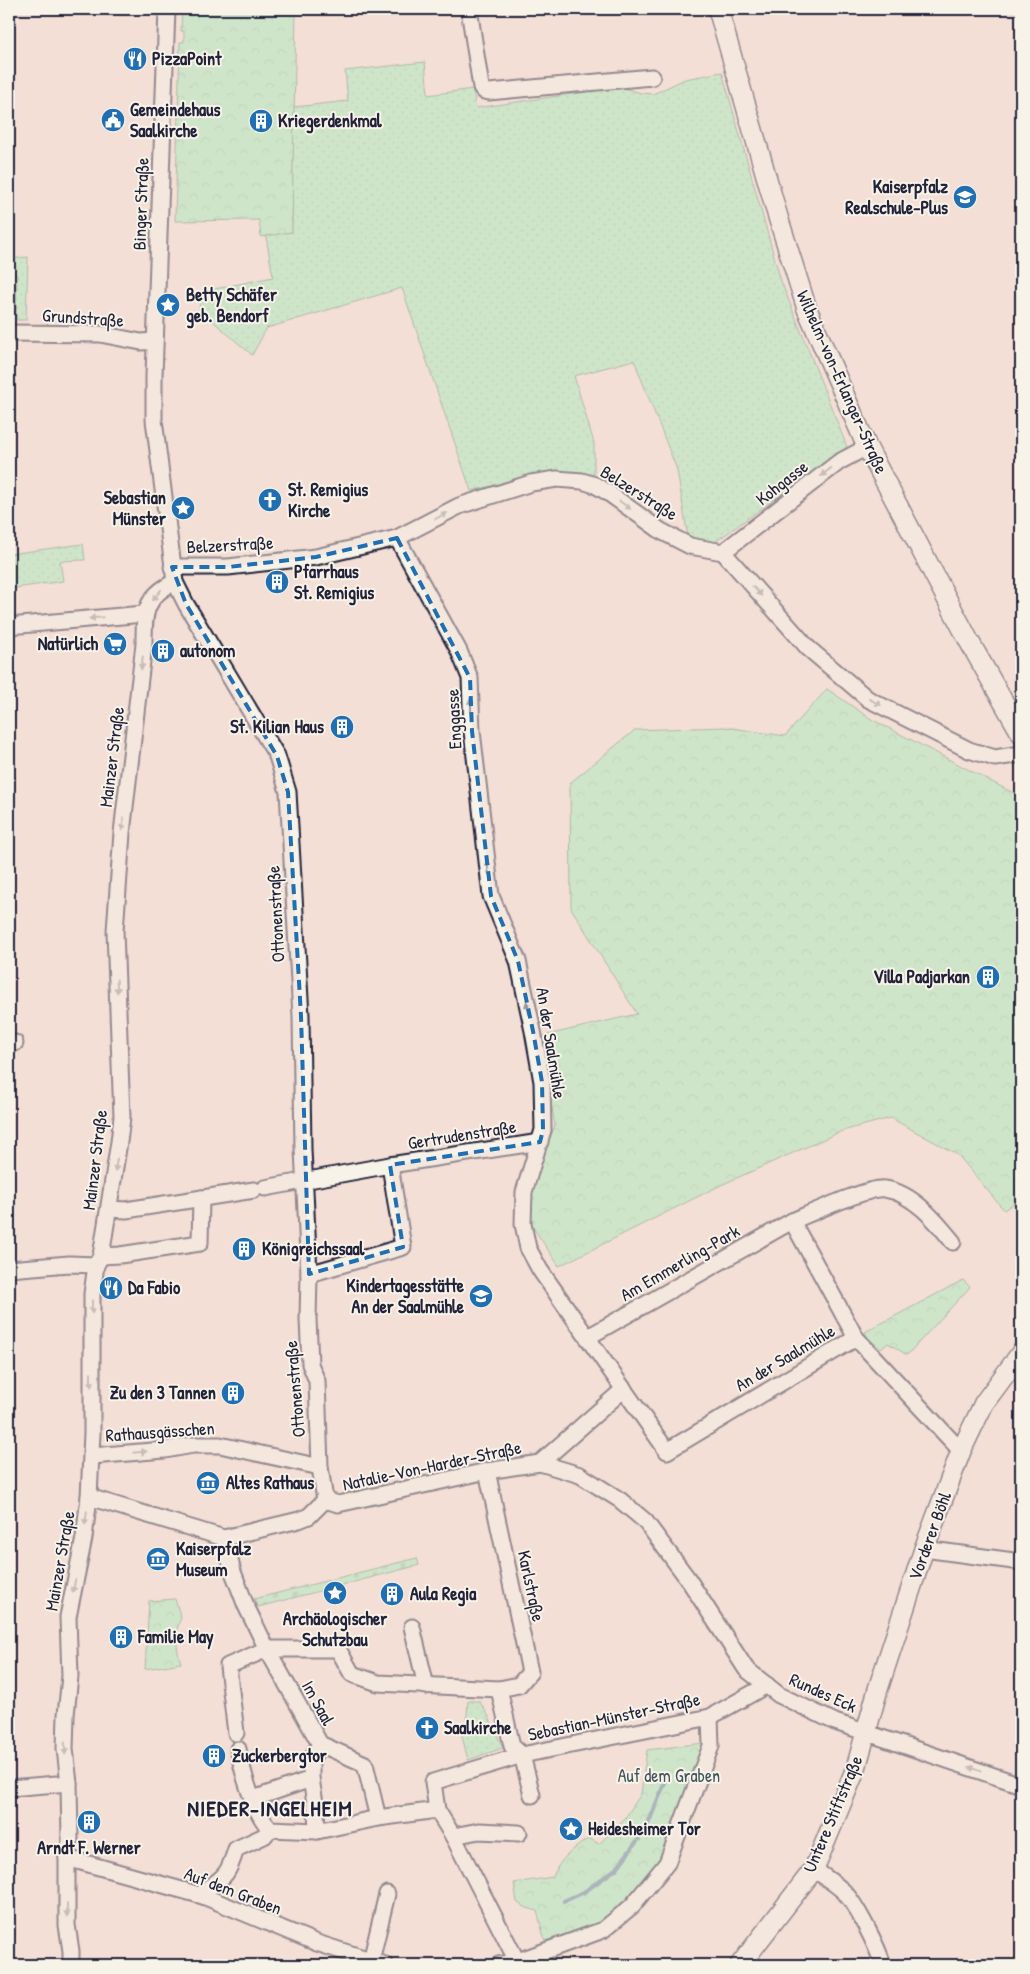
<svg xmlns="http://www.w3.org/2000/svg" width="1030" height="1974" font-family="'Patrick Hand',sans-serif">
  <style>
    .cemetery { fill: url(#cemetery-stones); stroke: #63887a }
    .park { fill: url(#park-crowns); stroke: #63887a }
    .garden { fill: url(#garden-dots); stroke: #63887a }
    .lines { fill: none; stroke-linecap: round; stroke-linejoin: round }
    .stream { stroke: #59849c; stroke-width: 4.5 }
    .minor-casing { stroke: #22223b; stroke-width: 19 }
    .major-casing { stroke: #22223b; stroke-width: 22 }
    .minor { stroke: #f7f3e8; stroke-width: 15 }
    .major { stroke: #f7f3e8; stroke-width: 19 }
    .oneway { fill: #97959a }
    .marked { fill: none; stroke: #1f6fb2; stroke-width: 4; stroke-dasharray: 10 6; stroke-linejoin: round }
    .labels { text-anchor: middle; stroke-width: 4; stroke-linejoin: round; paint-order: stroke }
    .poi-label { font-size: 18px; font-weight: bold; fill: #22223b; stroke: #f7f3e8; text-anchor: start }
    .street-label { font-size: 18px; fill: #22223b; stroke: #f7f3e8 }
    .park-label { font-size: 18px; fill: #42555b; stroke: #f7f3e8 }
    .district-label { font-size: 22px; font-weight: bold; letter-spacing: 1px; fill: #22223b; stroke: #f7f3e8 }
  </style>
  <defs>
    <pattern id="cemetery-stones" width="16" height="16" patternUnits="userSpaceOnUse" patternTransform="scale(1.25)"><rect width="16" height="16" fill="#a4edba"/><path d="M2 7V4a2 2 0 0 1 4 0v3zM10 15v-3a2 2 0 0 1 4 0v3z" fill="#8dcba1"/></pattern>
    <pattern id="park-crowns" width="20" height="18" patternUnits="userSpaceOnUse" patternTransform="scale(1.25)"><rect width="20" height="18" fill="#a4edba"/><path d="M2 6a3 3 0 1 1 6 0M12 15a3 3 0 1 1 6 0" fill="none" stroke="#8dcba1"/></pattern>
    <pattern id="garden-dots" width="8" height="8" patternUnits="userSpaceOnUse" patternTransform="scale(1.25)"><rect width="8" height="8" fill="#a4edba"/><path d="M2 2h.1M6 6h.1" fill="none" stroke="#8dcba1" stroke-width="1.8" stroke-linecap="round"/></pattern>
  </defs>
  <rect width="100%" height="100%" fill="#f3dfd6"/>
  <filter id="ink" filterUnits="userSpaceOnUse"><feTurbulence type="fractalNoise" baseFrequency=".02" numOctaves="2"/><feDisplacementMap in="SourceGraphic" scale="10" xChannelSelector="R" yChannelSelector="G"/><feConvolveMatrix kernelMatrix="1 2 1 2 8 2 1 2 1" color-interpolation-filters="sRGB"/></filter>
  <g filter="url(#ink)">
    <polygon class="cemetery" points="417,1558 419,1565 258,1607 254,1599"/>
    <g class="park">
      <polygon points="182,9 296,9 292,232 261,237 259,220 175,221 180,42 184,42 184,31 181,31"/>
      <polygon points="827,689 871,719 1021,797 1021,1198 1004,1210 958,1155 891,1118 842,1131 721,1185 559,1266 522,1211 555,1125 539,1037 637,1014 571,908 570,783 635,730 725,727 785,736"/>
      <polygon points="963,1280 970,1287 907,1355 888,1343 881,1349 868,1338 865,1332"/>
      <path d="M 175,1599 L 181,1618 C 174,1631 176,1648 181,1663 L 145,1669 L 149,1601 Z"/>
      <path d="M 704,1743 L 671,1836 L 656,1867 L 627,1899 L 599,1923 L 545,1941 L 537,1911 L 524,1907 L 517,1902 L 514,1883 L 553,1877 C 560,1858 572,1850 589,1838 L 599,1844 L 623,1821 L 641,1794 L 647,1750 Z"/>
    </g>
    <g class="garden">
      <polygon points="425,62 428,95 473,89 476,108 620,87 641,93 653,94 685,79 722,72 781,281 847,447 715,542 688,538 677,470 634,360 574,376 594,443 594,480 542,474 471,491 402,288 267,328 252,355 207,316 199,318 200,292 273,277 266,236 292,232 294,107 348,101 345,71"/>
      <polygon points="28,257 26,320 16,320 17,275 9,274 9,259"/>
      <polygon points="83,544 85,560 60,561 63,581 9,589 9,554"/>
      <polygon points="468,1701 479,1701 488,1715 503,1748 468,1760 462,1736 466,1727"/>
    </g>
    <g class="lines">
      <polyline class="stream" points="564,1901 584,1892 617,1868 646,1829 667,1777"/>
      <g class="minor-casing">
        <g id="minor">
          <polyline points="167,9 154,376 154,420 175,582 186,604 277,756 288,792 301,1016 303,1149 309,1274 308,1319 310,1364 317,1381 320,1467 325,1500"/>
          <polyline points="469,9 481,87 484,91 489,92 652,77"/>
          <polyline points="9,333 100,334 141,342 155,341"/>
          <polyline points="397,538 459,651 470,678 472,731 491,896 518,961 533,1031 542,1082 543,1130 524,1192 523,1224 528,1248 540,1270 667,1451 856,1338 961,1451"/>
          <polyline points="723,552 839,462 867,447"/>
          <polyline points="172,567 228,567 316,557 397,538 459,506 531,483 557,479 582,481 595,485 607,492 661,531 690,546 723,552 808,648 868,699 969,750 995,758 1021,754"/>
          <polyline points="9,626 144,614"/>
          <polyline points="9,1045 15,1043"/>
          <polyline points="265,1188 390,1165 540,1142"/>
          <polyline points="109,1209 126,1210 254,1190"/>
          <path d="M 792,1221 C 809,1214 871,1186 885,1189 C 913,1193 937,1222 953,1242"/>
          <polyline points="101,1256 120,1255 200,1243 201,1198"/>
          <polyline points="9,1269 69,1264 96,1265"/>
          <polyline points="309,1274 403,1247 390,1165"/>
          <polyline points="588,1337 792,1221 856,1338"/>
          <polyline points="92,1456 165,1450 193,1445 220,1445 320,1467"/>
          <polyline points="540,1463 624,1389"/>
          <polyline points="89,1497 224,1538"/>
          <polyline points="325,1500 338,1504 487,1471 540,1463 580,1475 620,1500 645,1521 688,1579 746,1669 779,1695 835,1722 1021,1785"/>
          <polyline points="224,1538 233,1572 246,1606 267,1649 320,1744 365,1764 378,1818 437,1810"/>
          <polyline points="224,1538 299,1520 309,1516 325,1500"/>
          <polyline points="924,1549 1021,1562"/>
          <polyline points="412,1627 426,1686"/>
          <polyline points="499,1689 512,1746 522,1755"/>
          <polyline points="236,1733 228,1666 267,1649 338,1649 352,1674 378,1683 499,1689 519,1685 530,1672 487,1471"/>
          <path d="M 238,1749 C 243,1773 253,1811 270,1829 L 317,1831 L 378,1818"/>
          <polyline points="522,1755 532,1795"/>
          <polyline points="311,1779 316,1809 317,1831"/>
          <polyline points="9,1788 69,1783"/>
          <polyline points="253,1799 311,1779 311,1760 320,1744"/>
          <polyline points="453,1836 479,1831 519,1833"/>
          <polyline points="67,1858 203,1896 317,1943 385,1965"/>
          <path d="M 814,1869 C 823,1876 833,1882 842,1890 C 855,1901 878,1948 883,1965"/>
          <path d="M 203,1896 L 205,1890 C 226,1877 229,1872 236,1849 L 264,1836 L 270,1829"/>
          <polyline points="371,1961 387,1894"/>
          <path d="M 71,1965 L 71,1951 L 67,1925 L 67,1858 L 70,1841 L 69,1783 L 65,1749 L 66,1715 L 70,1676 L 68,1617 L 84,1538 L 89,1497 L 92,1433 L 92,1294 L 96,1265 L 101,1256 L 119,1142 L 122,1117 L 115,931 L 122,833 L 144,644 C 144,615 144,596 175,582"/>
          <polyline points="498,1965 518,1961 603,1930 632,1906 667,1863 711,1746 710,1717"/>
          <polyline points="519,1965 453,1836 437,1810 433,1782 522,1755 710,1717 767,1685"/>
        </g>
      </g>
      <g class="major-casing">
        <g id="major">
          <polyline points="718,9 778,217 807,309 867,447 969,641 1021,733"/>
          <polyline points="740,1965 814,1869 856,1768 878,1689 924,1549 961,1451 984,1403 1021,1353"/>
        </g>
      </g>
      <use href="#minor" class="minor"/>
      <use href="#major" class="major"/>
    </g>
    <defs><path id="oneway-solid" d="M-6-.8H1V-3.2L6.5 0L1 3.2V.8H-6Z" transform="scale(1.25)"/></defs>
    <g class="oneway">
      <use href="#oneway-solid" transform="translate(826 472) rotate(142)"/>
      <use href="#oneway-solid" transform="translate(625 505) rotate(36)"/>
      <use href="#oneway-solid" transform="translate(441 516) rotate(-27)"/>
      <use href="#oneway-solid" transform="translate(757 591) rotate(48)"/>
      <use href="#oneway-solid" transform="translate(157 595) rotate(128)"/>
      <use href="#oneway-solid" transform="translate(96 618) rotate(175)"/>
      <use href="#oneway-solid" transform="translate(142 663) rotate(97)"/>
      <use href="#oneway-solid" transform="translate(875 702) rotate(28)"/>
      <use href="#oneway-solid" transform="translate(471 705) rotate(-91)"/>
      <use href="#oneway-solid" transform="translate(123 824) rotate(97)"/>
      <use href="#oneway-solid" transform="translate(488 867) rotate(-97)"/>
      <use href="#oneway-solid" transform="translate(117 986) rotate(87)"/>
      <use href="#oneway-solid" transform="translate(528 1008) rotate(-103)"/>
      <use href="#oneway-solid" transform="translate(116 1165) rotate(99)"/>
      <use href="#oneway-solid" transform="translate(92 1307) rotate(91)"/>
      <use href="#oneway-solid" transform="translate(91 1380) rotate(90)"/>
      <use href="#oneway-solid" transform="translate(140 1452) rotate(-5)"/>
      <use href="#oneway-solid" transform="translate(86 1518) rotate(97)"/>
      <use href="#oneway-solid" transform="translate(74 1586) rotate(101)"/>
      <use href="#oneway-solid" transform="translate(65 1748) rotate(88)"/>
      <use href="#oneway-solid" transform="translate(975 1769) rotate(-161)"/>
      <use href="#oneway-solid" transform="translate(67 1910) rotate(90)"/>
    </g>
  </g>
  <path d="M0 0H1030V1974H0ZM 397,538 L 470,678 L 472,731 L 491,896 L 518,961 L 533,1031 L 542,1082 L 543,1130 L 540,1142 L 390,1165 L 403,1247 L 309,1274 L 301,1016 L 288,792 L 277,756 L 186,604 L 172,567 L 228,567 L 316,557 Z" fill="#f3dfd6" fill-opacity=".55" fill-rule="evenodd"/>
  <path class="marked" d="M 397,538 L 470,678 L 472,731 L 491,896 L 518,961 L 533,1031 L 542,1082 L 543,1130 L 540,1142 L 390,1165 L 403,1247 L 309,1274 L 301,1016 L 288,792 L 277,756 L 186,604 L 172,567 L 228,567 L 316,557 Z"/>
  <defs>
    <g id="restaurant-disc" transform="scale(1.25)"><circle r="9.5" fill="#1f6fb2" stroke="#f7f3e8"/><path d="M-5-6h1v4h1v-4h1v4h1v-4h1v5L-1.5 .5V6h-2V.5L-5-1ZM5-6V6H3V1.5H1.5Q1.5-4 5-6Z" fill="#fff"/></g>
    <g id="civic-disc" transform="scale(1.25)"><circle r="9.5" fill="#1f6fb2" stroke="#f7f3e8"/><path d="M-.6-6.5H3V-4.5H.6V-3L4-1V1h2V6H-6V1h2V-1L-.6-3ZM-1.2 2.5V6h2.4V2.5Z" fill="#fff"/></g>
    <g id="building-disc" transform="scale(1.25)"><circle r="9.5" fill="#1f6fb2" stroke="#f7f3e8"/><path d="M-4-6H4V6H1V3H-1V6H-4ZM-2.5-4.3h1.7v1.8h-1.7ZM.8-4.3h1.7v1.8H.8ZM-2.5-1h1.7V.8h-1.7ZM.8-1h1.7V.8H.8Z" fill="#fff"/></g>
    <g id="school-disc" transform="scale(1.25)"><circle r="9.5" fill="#1f6fb2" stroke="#f7f3e8"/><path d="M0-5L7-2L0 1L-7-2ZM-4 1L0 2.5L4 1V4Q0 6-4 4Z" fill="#fff"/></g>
    <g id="sight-disc" transform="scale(1.25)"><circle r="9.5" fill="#1f6fb2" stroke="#f7f3e8"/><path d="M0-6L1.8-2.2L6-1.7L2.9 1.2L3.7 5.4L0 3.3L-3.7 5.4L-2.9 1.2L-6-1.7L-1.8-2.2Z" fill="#fff"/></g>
    <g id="church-disc" transform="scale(1.25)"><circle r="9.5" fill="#1f6fb2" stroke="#f7f3e8"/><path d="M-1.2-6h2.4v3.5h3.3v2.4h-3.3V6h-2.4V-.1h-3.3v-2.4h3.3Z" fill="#fff"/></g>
    <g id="supermarket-disc" transform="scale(1.25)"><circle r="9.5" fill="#1f6fb2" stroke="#f7f3e8"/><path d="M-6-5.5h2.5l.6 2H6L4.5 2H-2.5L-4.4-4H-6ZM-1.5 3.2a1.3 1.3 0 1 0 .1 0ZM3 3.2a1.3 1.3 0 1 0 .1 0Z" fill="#fff"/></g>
    <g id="museum-disc" transform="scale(1.25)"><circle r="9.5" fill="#1f6fb2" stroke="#f7f3e8"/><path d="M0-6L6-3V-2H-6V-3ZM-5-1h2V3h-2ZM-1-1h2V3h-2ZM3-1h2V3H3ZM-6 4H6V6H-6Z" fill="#fff"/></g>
  </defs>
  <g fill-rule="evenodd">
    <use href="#restaurant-disc" x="135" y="59"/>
    <use href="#civic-disc" x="113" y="120"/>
    <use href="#building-disc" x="261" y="121"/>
    <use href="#school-disc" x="965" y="197"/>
    <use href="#sight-disc" x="168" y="305"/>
    <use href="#church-disc" x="270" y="500"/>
    <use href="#sight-disc" x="183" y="508"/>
    <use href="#building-disc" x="277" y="582"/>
    <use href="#supermarket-disc" x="115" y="644"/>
    <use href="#building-disc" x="163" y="651"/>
    <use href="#building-disc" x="342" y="727"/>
    <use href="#building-disc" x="988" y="977"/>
    <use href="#building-disc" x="244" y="1249"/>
    <use href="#restaurant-disc" x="111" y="1288"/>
    <use href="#school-disc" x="481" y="1296"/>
    <use href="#building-disc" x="233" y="1393"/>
    <use href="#museum-disc" x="208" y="1483"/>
    <use href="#museum-disc" x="158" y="1559"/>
    <use href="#sight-disc" x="335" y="1593"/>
    <use href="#building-disc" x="392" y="1594"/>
    <use href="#building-disc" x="121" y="1637"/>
    <use href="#church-disc" x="427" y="1728"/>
    <use href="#building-disc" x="214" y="1756"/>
    <use href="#building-disc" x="89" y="1822"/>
    <use href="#sight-disc" x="571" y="1829"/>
  </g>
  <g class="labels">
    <g class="poi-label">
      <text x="152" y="65">PizzaPoint</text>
      <text x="130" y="116">Gemeindehaus<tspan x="130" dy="21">Saalkirche</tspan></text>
      <text x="278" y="127">Kriegerdenkmal</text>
      <text x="948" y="193" text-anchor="end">Kaiserpfalz<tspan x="948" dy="21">Realschule-Plus</tspan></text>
      <text x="186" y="301">Betty Schäfer<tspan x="186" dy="21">geb. Bendorf</tspan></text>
      <text x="288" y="496">St. Remigius<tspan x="288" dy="21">Kirche</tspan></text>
      <text x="166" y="504" text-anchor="end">Sebastian<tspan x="166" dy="21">Münster</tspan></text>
      <text x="294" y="578">Pfarrhaus<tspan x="294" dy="21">St. Remigius</tspan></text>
      <text x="98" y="650" text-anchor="end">Natürlich</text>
      <text x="180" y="657">autonom</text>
      <text x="324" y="733" text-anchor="end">St. Kilian Haus</text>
      <text x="970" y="983" text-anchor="end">Villa Padjarkan</text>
      <text x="262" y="1255">Königreichssaal</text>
      <text x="464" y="1292" text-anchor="end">Kindertagesstätte<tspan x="464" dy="21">An der Saalmühle</tspan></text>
      <text x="128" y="1294">Da Fabio</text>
      <text x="216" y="1399" text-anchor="end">Zu den 3 Tannen</text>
      <text x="226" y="1489">Altes Rathaus</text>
      <text x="176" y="1555">Kaiserpfalz<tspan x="176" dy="21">Museum</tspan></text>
      <text x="410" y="1600">Aula Regia</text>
      <text x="335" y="1625" text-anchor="middle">Archäologischer<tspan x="335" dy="21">Schutzbau</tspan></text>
      <text x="138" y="1643">Familie May</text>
      <text x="444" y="1734">Saalkirche</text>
      <text x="232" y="1762">Zuckerbergtor</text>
      <text x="588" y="1835">Heidesheimer Tor</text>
      <text x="89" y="1854" text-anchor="middle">Arndt F. Werner</text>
    </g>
    <g class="street-label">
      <text transform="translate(141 204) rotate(-88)" y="6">Binger Straße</text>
      <text transform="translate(83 318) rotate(4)" y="6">Grundstraße</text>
      <text transform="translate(842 382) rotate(66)" y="6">Wilhelm-von-Erlanger-Straße</text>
      <text transform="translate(782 483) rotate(-38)" y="6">Kohgasse</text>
      <text transform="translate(639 493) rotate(32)" y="6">Belzerstraße</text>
      <text transform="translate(230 545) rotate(-3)" y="6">Belzerstraße</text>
      <text transform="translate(454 719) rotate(-93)" y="6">Enggasse</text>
      <text transform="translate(112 757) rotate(-83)" y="6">Mainzer Straße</text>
      <text transform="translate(276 914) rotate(-93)" y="6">Ottonenstraße</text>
      <text transform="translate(551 1043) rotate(81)" y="6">An der Saalmühle</text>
      <text transform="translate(462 1135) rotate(-9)" y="6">Gertrudenstraße</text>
      <text transform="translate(95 1160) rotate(-83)" y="6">Mainzer Straße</text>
      <text transform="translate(680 1263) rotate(-30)" y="6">Am Emmerling-Park</text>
      <text transform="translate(785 1358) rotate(-31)" y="6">An der Saalmühle</text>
      <text transform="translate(295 1389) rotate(-95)" y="6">Ottonenstraße</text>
      <text transform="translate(160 1432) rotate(-4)" y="6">Rathausgässchen</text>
      <text transform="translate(432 1466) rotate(-12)" y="6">Natalie-Von-Harder-Straße</text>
      <text transform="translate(930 1536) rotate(-70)" y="6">Vorderer Böhl</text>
      <text transform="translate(60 1561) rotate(-80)" y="6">Mainzer Straße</text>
      <text transform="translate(531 1586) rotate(78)" y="6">Karlstraße</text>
      <text transform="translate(823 1693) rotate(24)" y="6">Rundes Eck</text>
      <text transform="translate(318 1703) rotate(61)" y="6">Im Saal</text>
      <text transform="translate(614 1717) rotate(-12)" y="6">Sebastian-Münster-Straße</text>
      <text transform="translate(833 1814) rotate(-67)" y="6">Untere Stiftstraße</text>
      <text transform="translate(233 1891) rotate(21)" y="6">Auf dem Graben</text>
    </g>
    <g class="park-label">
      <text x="669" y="1782">Auf dem Graben</text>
    </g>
    <g class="district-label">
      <text x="270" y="1816">NIEDER-INGELHEIM</text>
    </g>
  </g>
  <rect width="1030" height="1974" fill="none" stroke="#f7f3e8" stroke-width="30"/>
  <rect x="15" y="15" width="1000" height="1944" fill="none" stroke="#22223b" stroke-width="2" filter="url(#ink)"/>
</svg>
